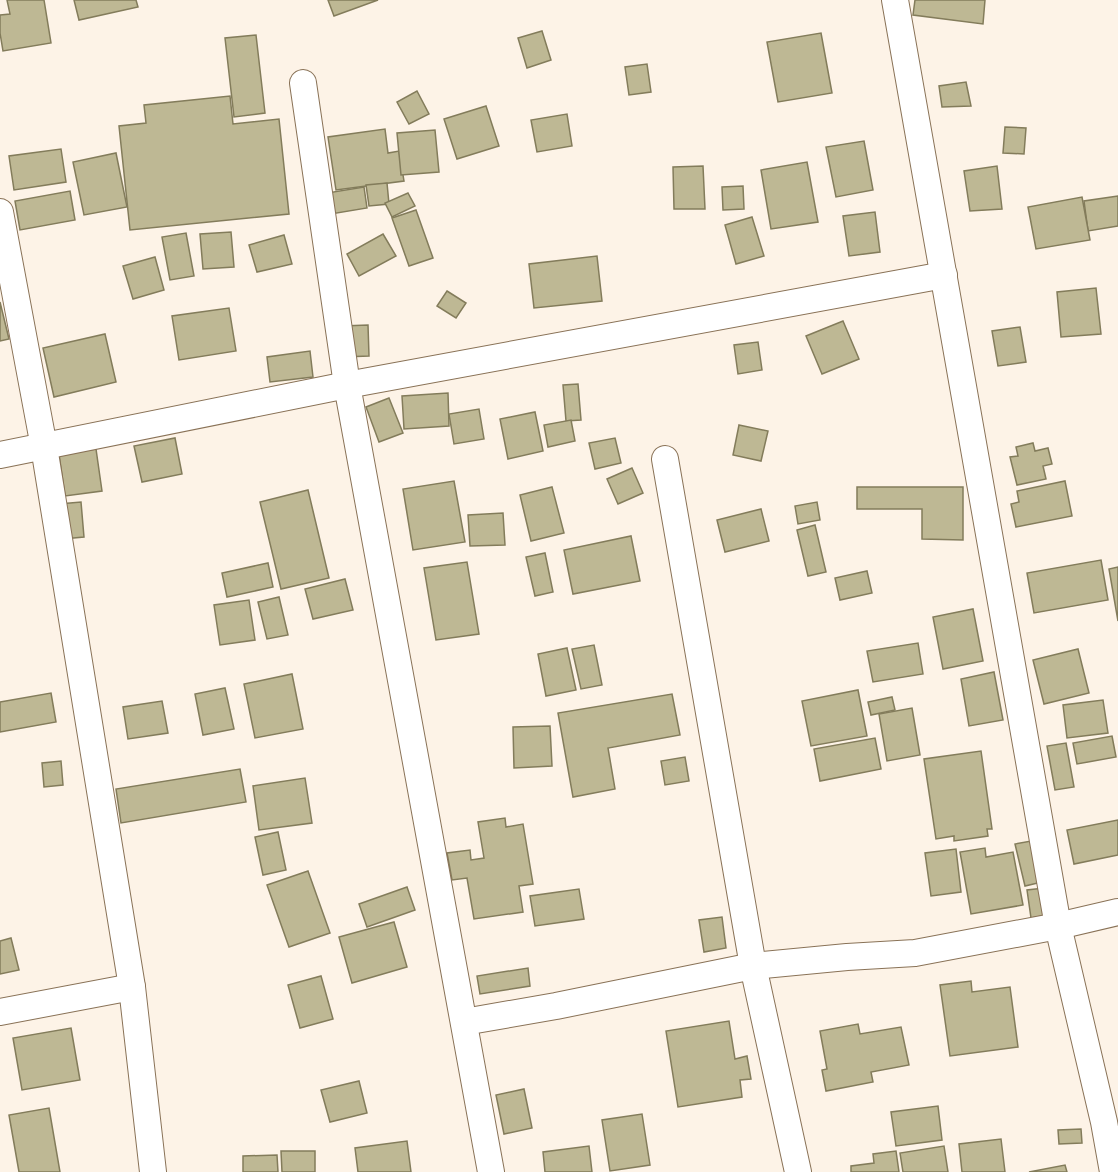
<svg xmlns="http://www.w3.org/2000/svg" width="1118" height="1172" font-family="'PT Sans',sans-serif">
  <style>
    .building { fill: #beb894; stroke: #837c5b; stroke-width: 1.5 }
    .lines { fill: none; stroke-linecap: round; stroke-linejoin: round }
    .street-casing { stroke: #897257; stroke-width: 28 }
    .street { stroke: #fff; stroke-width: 26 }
  </style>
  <rect width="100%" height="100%" fill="#fdf3e7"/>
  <g class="building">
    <polygon points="7,0 44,0 51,43 3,51 0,33 0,15 10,14"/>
    <polygon points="74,0 136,0 138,7 79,20"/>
    <polygon points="328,0 378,0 334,16"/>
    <polygon points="915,0 985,0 983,24 913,15"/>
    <polygon points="542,31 551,60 527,68 518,38"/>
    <polygon points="821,33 832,93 778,102 767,42"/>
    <polygon points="256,35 265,113 234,117 225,38"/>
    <polygon points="647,64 651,92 629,95 625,67"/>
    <polygon points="966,82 971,106 942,107 939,86"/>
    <polygon points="417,91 429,114 409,124 397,102"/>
    <polygon points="230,96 233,124 279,119 289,214 130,230 119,126 146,123 144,105"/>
    <polygon points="486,106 499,146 457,159 444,119"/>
    <polygon points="567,114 572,146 537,152 531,120"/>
    <polygon points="1005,127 1026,128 1024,154 1003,153"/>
    <polygon points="385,129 388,153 399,151 404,181 336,190 328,137"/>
    <polygon points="435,130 439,172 401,175 397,133"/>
    <polygon points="864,141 873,190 836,197 826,147"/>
    <polygon points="61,149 66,182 14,190 9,156"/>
    <polygon points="116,153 127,207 84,215 73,162"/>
    <polygon points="807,162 818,222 771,229 761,170"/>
    <polygon points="703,166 705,209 674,209 673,167"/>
    <polygon points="997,166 1002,209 970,211 964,171"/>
    <polygon points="387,183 389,204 369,206 366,185"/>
    <polygon points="743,186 744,209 723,210 722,187"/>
    <polygon points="364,187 367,208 331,214 327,193"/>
    <polygon points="70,191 75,220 20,230 15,201"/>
    <polygon points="408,193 415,206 392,217 385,203"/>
    <polygon points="1118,196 1118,226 1088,231 1084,201"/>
    <polygon points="1082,197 1090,240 1036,249 1028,207"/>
    <polygon points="416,210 433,258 409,266 392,218"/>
    <polygon points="875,212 880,252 849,256 843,216"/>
    <polygon points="752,217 764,256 736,264 725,225"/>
    <polygon points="231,232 234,267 203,269 200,234"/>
    <polygon points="186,233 194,276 170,280 162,237"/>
    <polygon points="383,234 396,256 359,276 347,254"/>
    <polygon points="284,235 292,264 257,272 249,245"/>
    <polygon points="597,256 602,301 534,308 529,264"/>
    <polygon points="155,257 164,290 133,299 123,266"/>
    <polygon points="1096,288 1101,334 1061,337 1057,292"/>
    <polygon points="447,291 466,303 456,318 437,306"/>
    <polygon points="0,302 9,339 0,341"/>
    <polygon points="229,308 236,351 179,360 172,316"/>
    <polygon points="843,321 859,359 822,374 806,336"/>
    <polygon points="368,325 369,356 343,357 342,326"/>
    <polygon points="1020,327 1026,362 998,366 992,331"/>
    <polygon points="105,334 116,382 54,397 43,348"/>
    <polygon points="758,342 762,370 738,374 734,345"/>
    <polygon points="310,351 313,377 270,382 267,357"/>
    <polygon points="578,384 581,420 566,421 563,385"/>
    <polygon points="448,393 449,426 404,429 402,396"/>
    <polygon points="389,398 403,433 379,442 366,407"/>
    <polygon points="479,409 484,439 454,444 449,414"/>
    <polygon points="535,412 543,451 508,459 500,419"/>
    <polygon points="571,420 575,441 548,447 544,425"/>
    <polygon points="739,425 768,431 761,461 733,455"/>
    <polygon points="175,438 182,474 142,482 134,446"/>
    <polygon points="615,438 621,463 595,469 589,443"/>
    <polygon points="1033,443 1035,451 1048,448 1052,464 1043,466 1046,479 1017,485 1010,457 1018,456 1016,447"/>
    <polygon points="96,449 102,491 65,496 59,454"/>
    <polygon points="632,468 643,493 618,504 607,479"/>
    <polygon points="454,481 465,542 413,550 403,489"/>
    <polygon points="1065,481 1072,516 1016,527 1011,504 1019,502 1017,491"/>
    <polygon points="552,487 564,533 531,541 520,495"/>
    <polygon points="857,487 963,487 963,540 922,539 922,509 857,509"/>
    <polygon points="308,490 329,578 281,589 260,502"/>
    <polygon points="81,502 84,537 63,539 59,504"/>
    <polygon points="817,502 820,520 798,524 795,506"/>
    <polygon points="761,509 769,541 725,552 717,520"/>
    <polygon points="503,513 505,545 470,546 468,515"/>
    <polygon points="815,525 826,572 808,576 797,530"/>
    <polygon points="631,536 640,581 573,594 564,550"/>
    <polygon points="545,553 553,592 535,596 526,557"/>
    <polygon points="1101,560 1108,600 1034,613 1027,573"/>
    <polygon points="467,562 479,634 436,640 424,568"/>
    <polygon points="268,563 273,587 227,597 222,573"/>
    <polygon points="1118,567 1118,621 1109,569"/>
    <polygon points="867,571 872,593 840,600 835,578"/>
    <polygon points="345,579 353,610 313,619 305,589"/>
    <polygon points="279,597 288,635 267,639 258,602"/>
    <polygon points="249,600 255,640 220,645 214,605"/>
    <polygon points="973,609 983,661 943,669 933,617"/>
    <polygon points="918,643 923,674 873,682 867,651"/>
    <polygon points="594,645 602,685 581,689 572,649"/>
    <polygon points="567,648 576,690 546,696 538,654"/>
    <polygon points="1078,649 1089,693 1044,704 1033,660"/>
    <polygon points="994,672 1003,720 969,726 961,679"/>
    <polygon points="292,674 303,729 255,738 244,684"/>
    <polygon points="225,688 234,729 203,735 195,694"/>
    <polygon points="858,690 867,736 811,746 802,701"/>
    <polygon points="51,693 56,722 0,732 0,702"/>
    <polygon points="672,694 680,735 608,748 615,789 573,797 558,713"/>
    <polygon points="892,697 895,710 871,715 868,702"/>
    <polygon points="1103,700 1108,733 1067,738 1063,705"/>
    <polygon points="162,701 168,733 128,739 123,707"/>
    <polygon points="912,708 920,755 887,761 879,714"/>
    <polygon points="550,726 552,766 514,768 513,727"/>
    <polygon points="1112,736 1116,757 1077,764 1073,743"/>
    <polygon points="875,738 881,769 820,781 814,749"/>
    <polygon points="1066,743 1074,787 1055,790 1047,746"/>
    <polygon points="981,751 992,829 987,829 988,836 954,841 954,836 936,839 924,759"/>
    <polygon points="685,757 689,781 665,785 661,761"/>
    <polygon points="61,761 63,785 44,787 42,763"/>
    <polygon points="240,769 246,802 121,823 116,789"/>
    <polygon points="305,778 312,823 259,830 253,786"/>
    <polygon points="505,818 506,827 523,824 533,884 519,886 523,912 474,919 467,878 452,880 447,853 470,850 471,860 484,858 478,822"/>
    <polygon points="1118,820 1118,855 1074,864 1067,830"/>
    <polygon points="278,832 286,870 263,875 255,837"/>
    <polygon points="1031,841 1042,882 1025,886 1015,844"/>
    <polygon points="985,848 986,857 1013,852 1023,905 971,914 960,852"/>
    <polygon points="956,849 961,892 931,896 925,853"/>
    <polygon points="308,871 330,933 289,947 267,885"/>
    <polygon points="407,887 415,910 367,927 359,904"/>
    <polygon points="1044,888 1048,915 1031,918 1027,890"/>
    <polygon points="579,889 584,919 535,926 530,896"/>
    <polygon points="722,917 726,948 704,952 699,920"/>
    <polygon points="394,922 407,967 352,983 339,937"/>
    <polygon points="11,938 19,970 0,974 0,941"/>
    <polygon points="528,968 530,986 480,994 477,976"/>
    <polygon points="321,976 333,1019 300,1028 288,985"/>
    <polygon points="971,981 972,992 1010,987 1018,1047 950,1056 940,985"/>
    <polygon points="729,1021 735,1059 747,1056 751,1079 740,1080 742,1097 678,1107 666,1031"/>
    <polygon points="858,1024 860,1034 901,1027 909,1065 871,1072 873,1082 826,1091 822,1070 827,1069 820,1031"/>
    <polygon points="71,1028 80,1080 22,1090 13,1038"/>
    <polygon points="359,1081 367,1113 330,1122 321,1090"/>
    <polygon points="524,1089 532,1128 504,1134 496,1095"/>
    <polygon points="938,1106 942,1140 896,1146 891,1112"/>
    <polygon points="49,1108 60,1172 19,1172 9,1115"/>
    <polygon points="642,1114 650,1165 610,1171 602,1120"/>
    <polygon points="1081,1129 1082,1143 1059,1144 1058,1130"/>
    <polygon points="1001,1139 1005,1172 962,1172 959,1144"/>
    <polygon points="407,1141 411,1172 358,1172 355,1148"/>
    <polygon points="589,1146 592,1172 545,1172 543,1152"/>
    <polygon points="944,1146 948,1172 903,1172 900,1153"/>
    <polygon points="281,1151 315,1151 315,1172 282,1172"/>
    <polygon points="896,1151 899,1172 851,1172 851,1166 874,1163 873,1154"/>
    <polygon points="277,1155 278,1172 243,1172 243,1156"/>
    <polygon points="1065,1165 1067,1172 1029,1172"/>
  </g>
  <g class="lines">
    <g class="street-casing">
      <g id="street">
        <polyline points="895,0 1058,926 1104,1122 1113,1172"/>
        <polyline points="303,83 347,385 491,1172"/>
        <polyline points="0,212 44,447 132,987 153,1172"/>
        <polyline points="0,455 347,385 944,275"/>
        <polyline points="665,459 753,966 798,1172"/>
        <polyline points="0,1012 132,987"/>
        <polyline points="464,1022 556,1006 753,966 847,957 915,953 1058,926 1118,912"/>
      </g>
    </g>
    <use href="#street" class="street"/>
  </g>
</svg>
